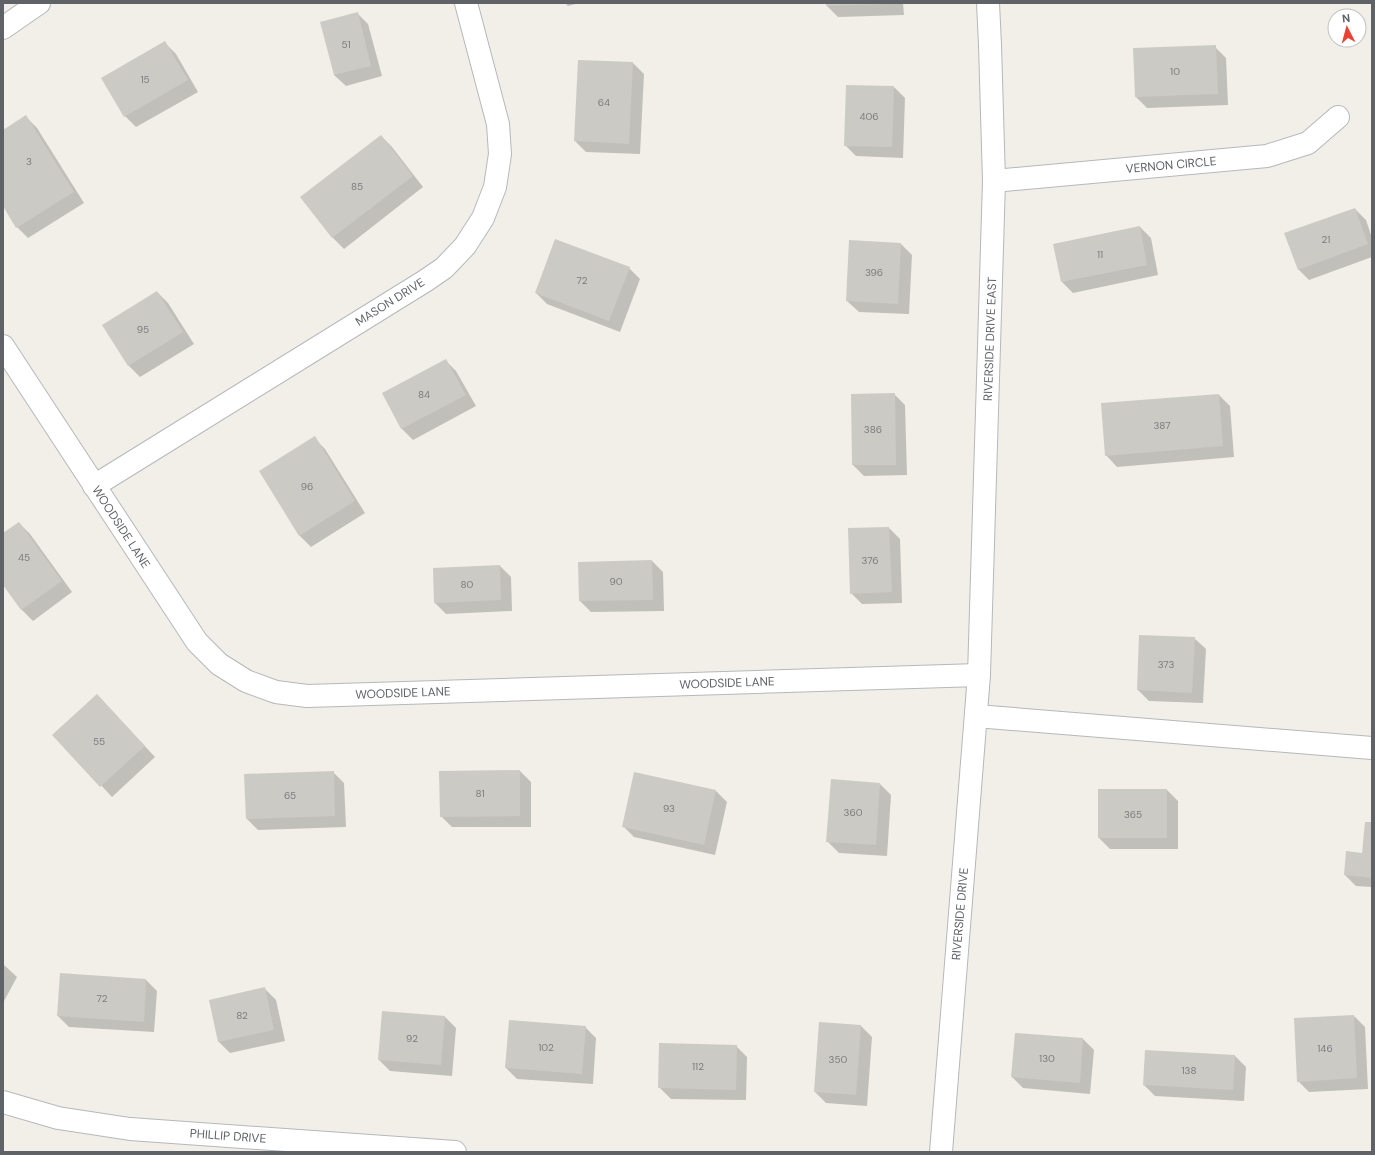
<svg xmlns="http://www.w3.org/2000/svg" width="1375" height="1155" font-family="'DM Sans',sans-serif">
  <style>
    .shadow { fill: #0003 }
    .building { fill: #cccac5 }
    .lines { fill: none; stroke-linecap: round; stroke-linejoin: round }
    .minor-casing { stroke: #b5b8bc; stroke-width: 24 }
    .minor { stroke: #fff; stroke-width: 22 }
    .labels { text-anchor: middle; stroke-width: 4; stroke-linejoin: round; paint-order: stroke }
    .number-label { font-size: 10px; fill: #7a7d7f }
    .street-label { font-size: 12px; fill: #5f6368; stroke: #fff }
  </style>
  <rect width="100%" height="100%" fill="#f1efe8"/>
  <g class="shadow">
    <polygon points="565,3 579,3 568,6"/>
    <polygon points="827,3 903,3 904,15 838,17 827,6"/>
    <polygon points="357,13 368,24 382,76 346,86 334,75"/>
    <polygon points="165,43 176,54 198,92 136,127 125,116"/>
    <polygon points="1215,47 1226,58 1228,105 1147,108 1136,97"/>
    <polygon points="633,63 644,74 640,154 586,152 575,141"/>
    <polygon points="894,87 905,98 903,158 856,156 845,145"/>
    <polygon points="26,117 37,128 84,203 28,238 17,227 3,205 3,131"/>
    <polygon points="381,136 392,147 423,187 344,249 333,238 302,197"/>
    <polygon points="1355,209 1366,220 1372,238 1372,257 1309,280 1298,269"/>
    <polygon points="1140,227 1151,238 1158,275 1073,293 1062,282"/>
    <polygon points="901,244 912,255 909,314 859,312 847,301"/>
    <polygon points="629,268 640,279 620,332 547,304 536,293"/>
    <polygon points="157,292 168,303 194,344 140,377 129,366 104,325"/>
    <polygon points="445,360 456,371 476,406 413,440 402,429 383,394"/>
    <polygon points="894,394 905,405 907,475 864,476 853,465"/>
    <polygon points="1219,395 1230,406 1234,457 1117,467 1106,455"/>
    <polygon points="314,438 325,449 365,513 311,547 300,536"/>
    <polygon points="19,523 30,534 72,592 33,621 22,610 3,583 3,534"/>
    <polygon points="889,528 900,539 902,603 862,604 851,593"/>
    <polygon points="652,561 663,572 664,611 591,612 580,601"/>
    <polygon points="500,566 511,577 512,611 446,614 435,603"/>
    <polygon points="1140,636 1194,638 1206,649 1203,703 1149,701 1138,690"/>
    <polygon points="108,707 155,757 112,797 54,735"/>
    <polygon points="520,771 531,782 531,827 452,827 441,816"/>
    <polygon points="333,772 344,783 346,827 258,830 247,819"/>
    <polygon points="880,784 891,795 887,856 839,853 828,842"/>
    <polygon points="1099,790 1167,790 1178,801 1178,849 1110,849 1099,838"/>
    <polygon points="716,791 727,802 715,855 634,837 623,826"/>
    <polygon points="1372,823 1372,887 1356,886 1345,875 1363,854"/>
    <polygon points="3,964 17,977 3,1003"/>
    <polygon points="61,974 146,980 157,991 154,1032 69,1027 58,1016"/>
    <polygon points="265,989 276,1000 285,1041 230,1053 219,1042"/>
    <polygon points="1354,1016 1365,1027 1368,1089 1309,1092 1298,1081"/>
    <polygon points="445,1017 456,1028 452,1076 390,1071 379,1060"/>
    <polygon points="861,1026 872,1037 867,1106 826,1103 815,1092"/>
    <polygon points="585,1027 596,1038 593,1084 517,1079 506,1068"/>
    <polygon points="1016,1034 1083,1039 1094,1050 1090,1094 1023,1088 1012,1077"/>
    <polygon points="736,1046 747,1057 746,1100 671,1099 660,1088"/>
    <polygon points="1235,1056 1246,1067 1244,1101 1155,1096 1144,1085"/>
  </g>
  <g class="building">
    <polygon points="826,3 886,3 886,4 826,6"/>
    <polygon points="358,12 371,66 334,75 320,22"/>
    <polygon points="165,41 188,80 124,117 101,78"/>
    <polygon points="1216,45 1218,94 1135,97 1133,48"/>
    <polygon points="578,60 633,62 629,144 574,141"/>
    <polygon points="846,85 894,86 892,147 844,146"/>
    <polygon points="26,115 74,192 16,228 3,206 3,130"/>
    <polygon points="381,135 413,176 332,238 300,197"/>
    <polygon points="1355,208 1368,244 1298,270 1284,233"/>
    <polygon points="1140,226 1147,265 1061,282 1053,244"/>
    <polygon points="555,239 630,267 609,321 535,293"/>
    <polygon points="849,240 901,243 898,304 846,301"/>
    <polygon points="157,291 183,332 128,366 102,325"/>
    <polygon points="446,359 466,395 401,429 382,393"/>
    <polygon points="895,393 896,465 852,465 851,394"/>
    <polygon points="1219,394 1223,446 1105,456 1101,403"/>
    <polygon points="315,436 355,501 299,536 259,471"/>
    <polygon points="19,522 62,581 21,610 3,585 3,533"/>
    <polygon points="889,527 892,592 850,594 848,528"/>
    <polygon points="652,560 653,600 579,601 578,562"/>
    <polygon points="500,565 501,600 434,603 433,568"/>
    <polygon points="1139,635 1195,637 1192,693 1137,690"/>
    <polygon points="97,694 145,746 100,787 52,735"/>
    <polygon points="520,770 520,816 440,817 439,771"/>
    <polygon points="334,771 335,816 246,819 244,774"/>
    <polygon points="634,772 716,790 704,845 622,827"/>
    <polygon points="831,779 880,783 876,845 826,842"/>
    <rect x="1098" y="789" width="69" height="49"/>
    <polygon points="1365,822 1372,822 1372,878 1344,875 1346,851 1362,853"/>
    <polygon points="60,973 146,979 144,1022 57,1016"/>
    <polygon points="265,987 274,1030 218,1042 209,1000"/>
    <polygon points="382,1011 445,1016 441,1065 378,1060"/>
    <polygon points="1354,1015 1357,1078 1297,1082 1294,1018"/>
    <polygon points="509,1020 586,1026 582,1074 505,1068"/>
    <polygon points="819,1022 861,1025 856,1095 814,1092"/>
    <polygon points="1015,1033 1083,1038 1080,1083 1011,1077"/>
    <polygon points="659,1043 737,1045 736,1090 658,1088"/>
    <polygon points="1145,1050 1235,1055 1233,1090 1143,1085"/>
  </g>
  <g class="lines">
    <g class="minor-casing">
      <g id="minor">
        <polyline points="3,28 39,3"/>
        <polyline points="994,181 1267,156 1308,143 1338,117"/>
        <polyline points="3,346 197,642 219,664 246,681 276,692 307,696 979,675"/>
        <polyline points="94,486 425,281 444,268 465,246 483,218 495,187 500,154 498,124 466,3"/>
        <polyline points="976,716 1372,748"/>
        <polyline points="3,1102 58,1118 130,1129 455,1152"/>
        <polyline points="941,1152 979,675 994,181 990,45 988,3"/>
      </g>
    </g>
    <use href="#minor" class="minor"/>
  </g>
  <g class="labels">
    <g class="number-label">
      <text x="346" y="48">51</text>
      <text x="1175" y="75">10</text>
      <text x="145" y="83">15</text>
      <text x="604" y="106">64</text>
      <text x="869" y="120">406</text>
      <text x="29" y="165">3</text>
      <text x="357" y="190">85</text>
      <text x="1326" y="243">21</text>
      <text x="1100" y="258">11</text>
      <text x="874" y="276">396</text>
      <text x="582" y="284">72</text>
      <text x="143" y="333">95</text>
      <text x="424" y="398">84</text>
      <text x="1162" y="429">387</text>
      <text x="873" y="433">386</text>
      <text x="307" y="490">96</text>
      <text x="24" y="561">45</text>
      <text x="870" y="564">376</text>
      <text x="616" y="585">90</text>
      <text x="467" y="588">80</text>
      <text x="1166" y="668">373</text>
      <text x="99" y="745">55</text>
      <text x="480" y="797">81</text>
      <text x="290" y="799">65</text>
      <text x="669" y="812">93</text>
      <text x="853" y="816">360</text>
      <text x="1133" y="818">365</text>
      <text x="102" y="1002">72</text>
      <text x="242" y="1019">82</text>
      <text x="412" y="1042">92</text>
      <text x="546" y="1051">102</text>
      <text x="1325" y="1052">146</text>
      <text x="1047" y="1062">130</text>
      <text x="838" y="1063">350</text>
      <text x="698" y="1070">112</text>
      <text x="1189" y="1074">138</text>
    </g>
    <g class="street-label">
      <text transform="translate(1171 165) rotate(-5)" y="4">VERNON CIRCLE</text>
      <text transform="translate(390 302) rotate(-32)" y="4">MASON DRIVE</text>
      <text transform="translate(990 339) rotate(-88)" y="4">RIVERSIDE DRIVE EAST</text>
      <text transform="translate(121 527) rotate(57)" y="4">WOODSIDE LANE</text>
      <text transform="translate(727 683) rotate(-2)" y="4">WOODSIDE LANE</text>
      <text transform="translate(403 693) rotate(-2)" y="4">WOODSIDE LANE</text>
      <text transform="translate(960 914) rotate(-85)" y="4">RIVERSIDE DRIVE</text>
      <text transform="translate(228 1136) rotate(4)" y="4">PHILLIP DRIVE</text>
    </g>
  </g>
  <rect width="1375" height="1155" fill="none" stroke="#5f6368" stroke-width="8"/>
  <g transform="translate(1347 28) rotate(354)"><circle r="19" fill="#ffffff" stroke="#bfc1c3"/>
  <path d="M0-3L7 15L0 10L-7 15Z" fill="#ea4335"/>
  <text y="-6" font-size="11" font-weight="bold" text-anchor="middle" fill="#5f6368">N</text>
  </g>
</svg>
